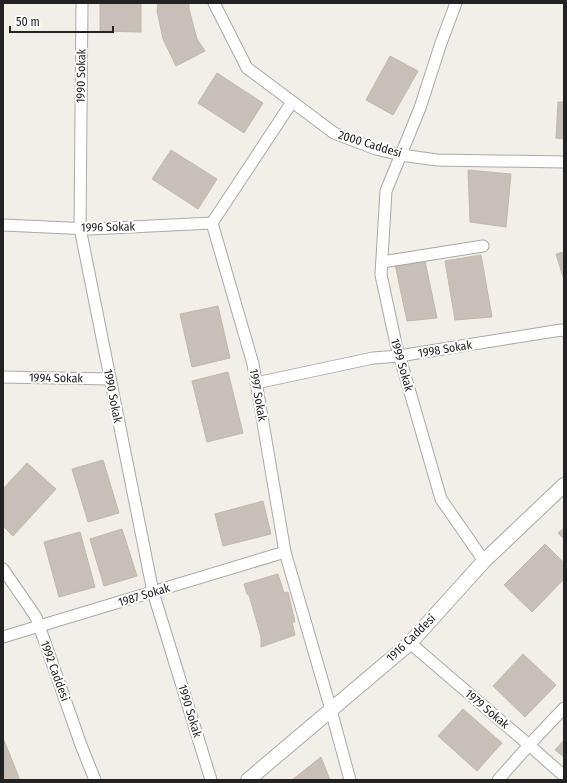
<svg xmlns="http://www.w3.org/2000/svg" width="567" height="783" font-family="'Fira Sans Condensed',sans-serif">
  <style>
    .building { fill: #c7bfb8; stroke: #c4b6ab }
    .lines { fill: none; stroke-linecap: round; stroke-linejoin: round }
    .minor-casing { stroke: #a9a9a9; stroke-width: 13 }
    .tertiary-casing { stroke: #a9a9a9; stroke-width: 16 }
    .minor { stroke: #fff; stroke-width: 11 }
    .tertiary { stroke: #fff; stroke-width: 14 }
    .labels { text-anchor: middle; stroke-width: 4; stroke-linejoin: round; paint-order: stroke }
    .street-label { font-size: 12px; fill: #222; stroke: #fff }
  </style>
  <rect width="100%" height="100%" fill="#f2efe9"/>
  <g class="building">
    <polygon points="100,3 141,3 141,32 100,31"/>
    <polygon points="158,3 189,3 189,9 197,39 205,51 176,66 163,39 157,11"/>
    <polygon points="390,56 418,71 393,115 366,100"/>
    <polygon points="217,73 263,103 244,133 198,103"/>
    <polygon points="558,102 564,102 564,139 556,138"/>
    <polygon points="171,150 217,179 198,209 152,179"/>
    <polygon points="468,170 511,174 506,227 470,222"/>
    <polygon points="564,252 564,280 556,254"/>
    <polygon points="481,255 492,317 455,320 445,261"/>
    <polygon points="425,261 437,318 407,321 395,264"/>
    <polygon points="218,306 230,358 192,367 180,314"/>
    <polygon points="228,372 243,433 207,442 192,381"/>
    <polygon points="103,460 119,513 88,522 72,469"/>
    <polygon points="27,463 56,489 13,536 3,526 3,489"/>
    <polygon points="263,501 271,534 223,546 215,514"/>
    <polygon points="564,528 564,539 558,533"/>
    <polygon points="122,529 137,576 104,586 90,539"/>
    <polygon points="80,532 95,587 59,597 44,542"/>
    <polygon points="545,544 564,563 564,579 532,612 504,585"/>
    <polygon points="278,574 284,593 288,592 295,622 292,622 295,635 261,647 261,637 249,595 247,594 244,584"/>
    <polygon points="523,654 556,685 525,717 493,686"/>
    <polygon points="463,709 502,743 477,771 438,736"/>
    <polygon points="3,738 20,780 3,780"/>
    <polygon points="564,740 564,757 555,750"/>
    <polygon points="321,757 330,780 292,780"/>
  </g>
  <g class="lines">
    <g class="minor-casing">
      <g id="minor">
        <polyline points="82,3 80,228 153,592 211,780"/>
        <polyline points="214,3 247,68 334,133 376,149 401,155 437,160 564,162"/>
        <polyline points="456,3 441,43 420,108 386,191 381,275 396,344 441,499 484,561"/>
        <polyline points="292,102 212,223 253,364 285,552 331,710 350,780"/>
        <polyline points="3,225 90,229 212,223"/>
        <polyline points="382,262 483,246"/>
        <polyline points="3,377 110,379"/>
        <polyline points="256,383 373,358 399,356 561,330 564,331"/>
        <polyline points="3,569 36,617 81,745 95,780"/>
        <polyline points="3,637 285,552"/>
        <polyline points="410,643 529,745 564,776"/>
        <polyline points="498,780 529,745 564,708"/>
      </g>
    </g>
    <g class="tertiary-casing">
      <polyline id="tertiary" points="248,780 410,643 484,561 564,485"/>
    </g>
    <use href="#minor" class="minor"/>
    <use href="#tertiary" class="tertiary"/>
  </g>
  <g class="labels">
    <g class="street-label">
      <text transform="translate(81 76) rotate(-89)" y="4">1990 Sokak</text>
      <text transform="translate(370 144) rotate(17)" y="4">2000 Caddesi</text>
      <text transform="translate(108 227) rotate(-1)" y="4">1996 Sokak</text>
      <text transform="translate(445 349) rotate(-9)" y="4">1998 Sokak</text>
      <text transform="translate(402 365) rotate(74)" y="4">1999 Sokak</text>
      <text transform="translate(56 378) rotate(1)" y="4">1994 Sokak</text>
      <text transform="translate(258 395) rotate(80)" y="4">1997 Sokak</text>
      <text transform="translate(113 396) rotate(79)" y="4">1990 Sokak</text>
      <text transform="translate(144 595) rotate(-17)" y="4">1987 Sokak</text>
      <text transform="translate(411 638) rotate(-44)" y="4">1916 Caddesi</text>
      <text transform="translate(55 671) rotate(70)" y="4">1992 Caddesi</text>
      <text transform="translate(487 709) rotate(40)" y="4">1979 Sokak</text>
      <text transform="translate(190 711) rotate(73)" y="4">1990 Sokak</text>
    </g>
  </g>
  <rect width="567" height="783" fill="none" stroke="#222222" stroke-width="8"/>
  <path d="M10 26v6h103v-6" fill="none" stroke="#222222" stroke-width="2"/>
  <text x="16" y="26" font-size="12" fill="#222222" stroke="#ffffff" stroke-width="3" paint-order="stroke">50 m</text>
</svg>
